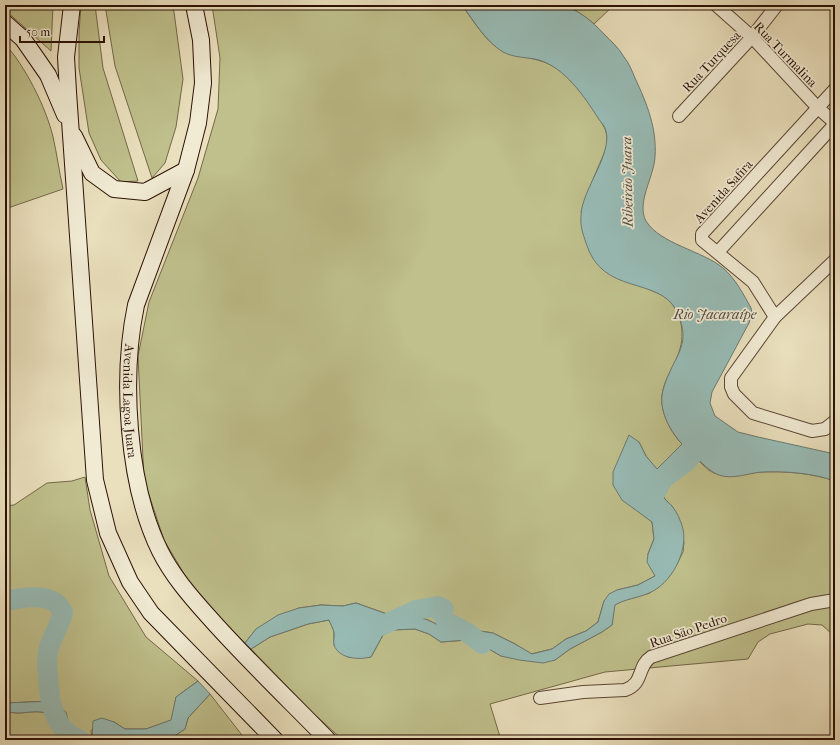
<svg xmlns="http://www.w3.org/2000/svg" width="840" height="745" font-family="'IM FELL French Canon',serif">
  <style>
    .green { fill: #bfc08c; stroke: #756848 }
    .water { fill: #98bcb6; stroke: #6c786f }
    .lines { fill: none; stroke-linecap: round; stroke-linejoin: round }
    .river { stroke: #98bcb6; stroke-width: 20 }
    .minor-casing { stroke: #5b4533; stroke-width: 14 }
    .secondary-casing { stroke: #2b1105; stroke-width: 18 }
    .minor { stroke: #f1ebd4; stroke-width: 12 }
    .secondary { stroke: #f1ebd4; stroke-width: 16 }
    .labels { text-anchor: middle; stroke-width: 3.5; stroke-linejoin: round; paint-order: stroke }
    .street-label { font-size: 13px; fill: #2b1105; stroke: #f1ebd4 }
    .water-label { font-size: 14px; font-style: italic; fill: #514d43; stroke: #f1ebd4 }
  </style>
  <rect width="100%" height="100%" fill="#eae0bd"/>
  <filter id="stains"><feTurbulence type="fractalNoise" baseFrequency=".005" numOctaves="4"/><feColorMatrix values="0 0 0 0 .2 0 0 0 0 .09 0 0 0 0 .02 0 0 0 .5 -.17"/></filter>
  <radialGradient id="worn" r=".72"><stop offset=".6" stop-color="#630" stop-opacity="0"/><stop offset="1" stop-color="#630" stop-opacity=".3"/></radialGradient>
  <g class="green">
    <polygon points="5,5 53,5 51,51 5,10"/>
    <polygon points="81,5 95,5 103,68 138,181 121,182 101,160 89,133 79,68 79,33"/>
    <polygon points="105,5 172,5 174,12 183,79 176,127 165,163 152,178 115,66"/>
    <path d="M 212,5 L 462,5 C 468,14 486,40 494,45 C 512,58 535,56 553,66 C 571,76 594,109 604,127 C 607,132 607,138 607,144 C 605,153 600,162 597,170 C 591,184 585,198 581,212 L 648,289 C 652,291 658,293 662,295 C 681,307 686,332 679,352 C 674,367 664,379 662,395 C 660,412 671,433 682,444 L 657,470 L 646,456 L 639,442 L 638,511 L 652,522 L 654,539 L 648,554 L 655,576 L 638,585 L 617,590 L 604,601 L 598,622 L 586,631 L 566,639 L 552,649 L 531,654 L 515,644 L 493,633 L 473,630 L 442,627 L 428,620 L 408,614 L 387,614 L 356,603 L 343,606 L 321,605 L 299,608 L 256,629 L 245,643 L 196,594 L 164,540 L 144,480 L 138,356 L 149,302 L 198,178 L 218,109 L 220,58 Z"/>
    <path d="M 559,5 L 614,5 L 594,24 C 583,15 573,7 559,5 Z"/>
    <path d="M 5,44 C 25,66 46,107 53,137 C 57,154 59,171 63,189 L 5,209 Z"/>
    <path d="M 693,455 C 700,461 705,469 714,473 C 732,479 744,473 762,472 C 786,471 812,473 835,481 L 835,641 L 832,634 L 822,625 L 808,624 L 770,634 L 758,642 L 748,659 L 605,672 L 490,704 L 501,740 L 343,740 L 314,714 L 251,649 L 270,637 L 308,624 L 329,620 L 334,631 L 334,645 L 341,653 L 348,657 L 371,657 L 383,635 L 392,630 L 415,629 L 429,634 L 441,642 L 467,640 L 484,646 L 501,656 L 555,660 L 570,649 L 602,632 L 612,625 L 614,605 L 622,601 L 650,593 L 677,564 L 683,552 L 684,542 L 672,506 L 664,498 L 662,488 C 669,474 681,465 693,455 Z"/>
    <polygon points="85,477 90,510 109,576 146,637 198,681 176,697 172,720 146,729 125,729 114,722 91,730 92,740 70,740 52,701 5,703 5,506 14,505 47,483 72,481"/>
    <polygon points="210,694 245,739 243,740 168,740 185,729 188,718"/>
    <path d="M 5,712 C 9,712 14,713 18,713 C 28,713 45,708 52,718 C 56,723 56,733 58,740 L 5,740 Z"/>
  </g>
  <g class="water">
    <path d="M 462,5 L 559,5 C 577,8 592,21 604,34 C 611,41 619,48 624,57 C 629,63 632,71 635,78 C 647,104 657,128 655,157 C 654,177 636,203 646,221 C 660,244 703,251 723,268 C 735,278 744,295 751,308 L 752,313 L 749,323 L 712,392 L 710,403 L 715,416 L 738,432 L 758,437 L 835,454 L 835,481 C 812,473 786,471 762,472 C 748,473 733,480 719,475 C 708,471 702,462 693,455 C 680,465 669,474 662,488 C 662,491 663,495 664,497 C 665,501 670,503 672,506 C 677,512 681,521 683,529 C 688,552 671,584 649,593 C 638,598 625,599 615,605 L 612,625 L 602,632 L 570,649 L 555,660 L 543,663 L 519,660 L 501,656 L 484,646 L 467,640 L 441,642 L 429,634 L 415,629 L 392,630 L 383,635 L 371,657 C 359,660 339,659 334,645 C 333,641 335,636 334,632 C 333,628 330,623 329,620 L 308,624 L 270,637 L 251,649 L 245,643 L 256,629 L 278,615 L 299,608 L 321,605 L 343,606 L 356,603 L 387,614 L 408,614 L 428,620 L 442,627 L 473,630 L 493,633 L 515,644 L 532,654 L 552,649 L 566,639 L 586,631 L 598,622 L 604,601 L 609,594 L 617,590 L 638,585 L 655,576 L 647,562 L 648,554 L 654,539 L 652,522 L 622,500 L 613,485 L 613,472 L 629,435 L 639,442 L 646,456 L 657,469 L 682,444 C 671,432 660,413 662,396 C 663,386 668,376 672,367 C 677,357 683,347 683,336 C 683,327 680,318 676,310 C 658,276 602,296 586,243 C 583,234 580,226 581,216 C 581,190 615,152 605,128 C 603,124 600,121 598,118 C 584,96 565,68 539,60 C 527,57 514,58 503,52 C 486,42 474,21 462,5 Z"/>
    <polygon points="198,681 210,694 188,718 185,729 168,740 92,740 93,721 102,718 114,722 125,729 146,729 171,720 176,697"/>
    <path d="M 52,701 L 66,712 L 70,727 L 70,740 L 58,740 C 56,733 56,724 52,718 C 45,708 28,713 18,713 C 14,713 9,712 5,712 L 5,703 Z"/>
  </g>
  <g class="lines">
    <g class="river">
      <polyline points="656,492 663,479 686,462 708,436"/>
      <path d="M 5,601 C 19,598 45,593 57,604 C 59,606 61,609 63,612 C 60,625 53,635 49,647 C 47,655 47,666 48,675 C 49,700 53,730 80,740"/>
      <polyline points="381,626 416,610 438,606 444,609 442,614 446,621 468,633 482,644"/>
    </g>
    <g class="minor-casing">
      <g id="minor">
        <polyline points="716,5 752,37 818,108 835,123"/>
        <polyline points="679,116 752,37 777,5"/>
        <polyline points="718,252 835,124"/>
        <polyline points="835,260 775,317 731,378 731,387 734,394 753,413 812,431 825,429 835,421"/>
        <polyline points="775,317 753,282 702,240 702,234 835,89"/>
        <path d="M 540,698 L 583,692 L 625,690 C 644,684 637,666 651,657 L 811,604 L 835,600"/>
      </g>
    </g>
    <g class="secondary-casing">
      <g id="secondary">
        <polyline points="72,5 66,57 68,92 95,480 108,533 130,582 151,613 275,740"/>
        <path id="s1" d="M 194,5 L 201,40 L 203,83 L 198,123 L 186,170 L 136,305 C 121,377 127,484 160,551 C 172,575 190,596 208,616 C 246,659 288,699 328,740"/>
        <polyline points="5,23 23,39 48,75 65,115"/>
        <polyline points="74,136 92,173 114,189 145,192 186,170"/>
      </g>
    </g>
    <use href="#minor" class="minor"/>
    <use href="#secondary" class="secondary"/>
  </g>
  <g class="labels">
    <g class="street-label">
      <text transform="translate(786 54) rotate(46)" y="5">Rua Turmalina</text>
      <text transform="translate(711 61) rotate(-47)" y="5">Rua Turquesa</text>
      <text transform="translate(723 191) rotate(-48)" y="5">Avenida Safira</text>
      <text dy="5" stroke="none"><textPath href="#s1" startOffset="408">Avenida Lagoa Juara</textPath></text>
      <text transform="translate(688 630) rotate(-19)" y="5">Rua São Pedro</text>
    </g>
    <g class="water-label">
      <text transform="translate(627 182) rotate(-91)" y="5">Ribeirão Juara</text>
      <text x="715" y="319">Rio Jacaraípe</text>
    </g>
  </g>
  <rect width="840" height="745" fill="none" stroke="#eae0bd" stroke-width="20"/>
  <rect x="6" y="6" width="828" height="733" fill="none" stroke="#2b1105" stroke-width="2"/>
  <rect x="10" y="10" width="820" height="725" fill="none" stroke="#2b1105"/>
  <path d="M20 36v6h84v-6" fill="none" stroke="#2b1105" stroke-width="2"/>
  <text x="26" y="36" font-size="12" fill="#2b1105" stroke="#f1ebd4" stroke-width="3" paint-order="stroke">50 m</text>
  <rect width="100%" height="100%" filter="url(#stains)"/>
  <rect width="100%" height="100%" fill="url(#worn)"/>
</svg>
